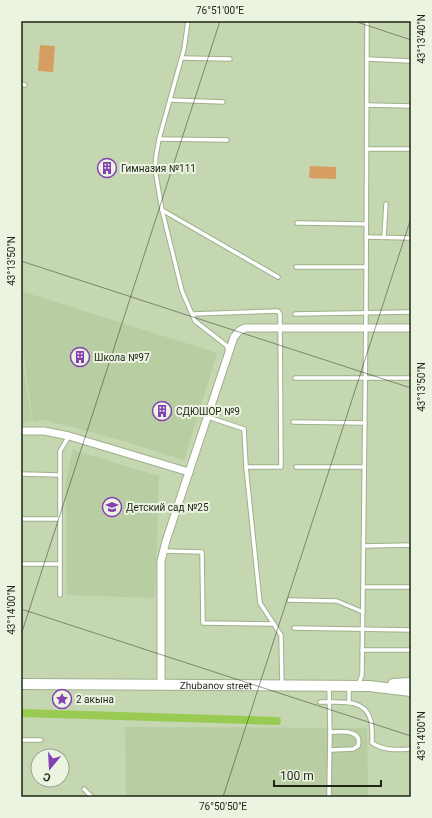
<svg xmlns="http://www.w3.org/2000/svg" width="432" height="818" font-family="Roboto,sans-serif">
  <style>
    .built { fill: #b8cda1 }
    .green { fill: #d69f61 }
    .lines { fill: none; stroke-linecap: round; stroke-linejoin: round }
    .canal { stroke: #99cb52; stroke-width: 8 }
    .lane-casing { stroke: #9fb08c; stroke-width: 5.5 }
    .street-casing { stroke: #9fb08c; stroke-width: 9 }
    .secondary-casing { stroke: #9fb08c; stroke-width: 12 }
    .lane { stroke: #fff; stroke-width: 3.5 }
    .street { stroke: #fff; stroke-width: 7 }
    .secondary { stroke: #fff; stroke-width: 10 }
    .ticks { fill: none; stroke: #1e2416; stroke-width: 1; stroke-opacity: 0.45 }
    .labels { text-anchor: middle; stroke-width: 4; stroke-linejoin: round; paint-order: stroke }
    .poi-label { font-size: 10px; fill: #1e2416; stroke: #ebf4e1; text-anchor: start }
    .street-label { font-size: 10px; fill: #1e2416; stroke: #ebf4e1 }
    .neatline { fill: none; stroke: #1e2416; stroke-width: 1.5 }
    .ticks-label { font-size: 10px; text-anchor: middle; fill: #1e2416 }
  </style>
  <rect width="100%" height="100%" fill="#c5d7b1"/>
  <g class="built">
    <polygon points="21,291 217,353 184,460 113,438 45,420 33,421 23,352 21,351"/>
    <polygon points="21,353 32,421 21,423"/>
    <polygon points="73,450 159,476 155,598 67,595 66,479"/>
    <polygon points="125,727 367,728 368,797 126,797"/>
  </g>
  <g class="green">
    <polygon points="40,45 55,46 53,72 38,71"/>
    <polygon points="310,166 336,167 336,179 309,178"/>
  </g>
  <g class="lines">
    <polyline class="canal" points="21,713 277,721"/>
    <g class="lane-casing">
      <g id="lane">
        <polyline points="188,21 184,49 159,139 156,156 155,169 162,210 182,291 195,321 226,345 228,350"/>
        <polyline points="182,58 230,59"/>
        <polyline points="367,59 411,61"/>
        <polyline points="21,84 25,85"/>
        <polyline points="170,100 223,102"/>
        <polyline points="367,105 411,106"/>
        <polyline points="159,139 227,140"/>
        <polyline points="367,149 411,149"/>
        <polyline points="162,210 278,277"/>
        <polyline points="297,223 366,224"/>
        <polyline points="366,237 411,238"/>
        <polyline points="384,237 386,204"/>
        <polyline points="296,267 366,267"/>
        <polyline points="193,314 278,311 280,314 281,467 246,467"/>
        <polyline points="295,314 411,312"/>
        <polyline points="295,378 411,378"/>
        <polyline points="208,417 244,429 246,467 260,603 281,635 282,685"/>
        <polyline points="293,422 365,423"/>
        <polyline points="296,467 364,467"/>
        <polyline points="21,474 60,475"/>
        <polyline points="21,519 60,519"/>
        <polyline points="364,546 411,545"/>
        <polyline points="164,551 202,552 203,623 274,624"/>
        <polyline points="21,564 60,564"/>
        <polyline points="363,587 411,587"/>
        <polyline points="60,595 60,451 69,436"/>
        <polyline points="289,600 337,601 363,612"/>
        <polyline points="294,628 411,630"/>
        <polyline points="362,650 411,650"/>
        <polyline points="358,685 362,675 366,312 367,21"/>
        <polyline points="329,686 330,732 329,797"/>
        <polyline points="349,687 349,702"/>
        <path d="M 320,702 C 337,703 363,697 370,718 C 373,726 372,736 372,743 C 385,751 397,750 411,749"/>
        <polyline points="21,740 41,740"/>
        <path d="M 330,750 L 353,749 L 358,746 C 363,729 341,732 330,732"/>
        <polyline points="84,789 92,797"/>
      </g>
    </g>
    <g class="street-casing">
      <g id="street">
        <polyline points="21,431 44,431 69,436 189,472"/>
        <polyline points="161,684 161,561 166,541 234,337 239,331 245,328 411,328"/>
      </g>
    </g>
    <g class="secondary-casing">
      <g id="secondary">
        <path id="s1" d="M 21,684 L 369,686 L 411,691"/>
        <polyline points="393,684 411,683"/>
      </g>
    </g>
    <use href="#lane" class="lane"/>
    <use href="#street" class="street"/>
    <use href="#secondary" class="secondary"/>
  </g>
  <path class="ticks" d="M 354,21 L 411,40M 21,261 L 411,388M 21,609 L 411,736M 21,635 L 220,21M 223,797 L 411,218"/>
  <defs>
    <g id="building-ring" transform="scale(1)"><circle r="9.5" fill="#ebf4e1" stroke="#8540b4" stroke-width="1.5"/><path d="M-4-6H4V6H1V3H-1V6H-4ZM-2.5-4.3h1.7v1.8h-1.7ZM.8-4.3h1.7v1.8H.8ZM-2.5-1h1.7V.8h-1.7ZM.8-1h1.7V.8H.8Z" fill="#8540b4"/></g>
    <g id="school-ring" transform="scale(1)"><circle r="9.5" fill="#ebf4e1" stroke="#8540b4" stroke-width="1.5"/><path d="M0-5L7-2L0 1L-7-2ZM-4 1L0 2.5L4 1V4Q0 6-4 4Z" fill="#8540b4"/></g>
    <g id="sight-ring" transform="scale(1)"><circle r="9.5" fill="#ebf4e1" stroke="#8540b4" stroke-width="1.5"/><path d="M0-6L1.8-2.2L6-1.7L2.9 1.2L3.7 5.4L0 3.3L-3.7 5.4L-2.9 1.2L-6-1.7L-1.8-2.2Z" fill="#8540b4"/></g>
  </defs>
  <g fill-rule="evenodd">
    <use href="#building-ring" x="107" y="168"/>
    <use href="#building-ring" x="80" y="357"/>
    <use href="#building-ring" x="162" y="411"/>
    <use href="#school-ring" x="112" y="507"/>
    <use href="#sight-ring" x="62" y="699"/>
  </g>
  <g class="labels">
    <g class="poi-label">
      <text x="121" y="172">Гимназия №111</text>
      <text x="94" y="361">Школа №97</text>
      <text x="176" y="415">СДЮШОР №9</text>
      <text x="126" y="511">Детский сад №25</text>
      <text x="76" y="703">2 акына</text>
    </g>
    <g class="street-label">
      <text dy="4" stroke="none"><textPath href="#s1" startOffset="195">Zhubanov street</textPath></text>
    </g>
  </g>
  <rect width="432" height="818" fill="none" stroke="#ebf4e1" stroke-width="44"/>
  <g transform="translate(50 768) rotate(198)"><circle r="19" fill="#ebf4e1" stroke="#99a190"/>
  <path d="M0-3L7 15L0 10L-7 15Z" fill="#8540b4"/>
  <text y="-6" font-size="11" font-weight="bold" text-anchor="middle" fill="#1e2416">С</text>
  </g>
  <path d="M274 780v6h107v-6" fill="none" stroke="#1e2416" stroke-width="2"/>
  <text x="280" y="780" font-size="12" fill="#1e2416" stroke="#ebf4e1" stroke-width="3" paint-order="stroke">100 m</text>
  <rect x="22" y="22" width="388" height="774" class="neatline"/>
  <g class="ticks-label">
    <text x="220" y="14">76°51'00"E</text>
    <text transform="translate(421 39) rotate(-90)" y="4">43°13'40"N</text>
    <text transform="translate(11 261) rotate(-90)" y="4">43°13'50"N</text>
    <text transform="translate(421 387) rotate(-90)" y="4">43°13'50"N</text>
    <text transform="translate(11 610) rotate(-90)" y="4">43°14'00"N</text>
    <text transform="translate(421 736) rotate(-90)" y="4">43°14'00"N</text>
    <text x="223" y="810">76°50'50"E</text>
  </g>
</svg>
